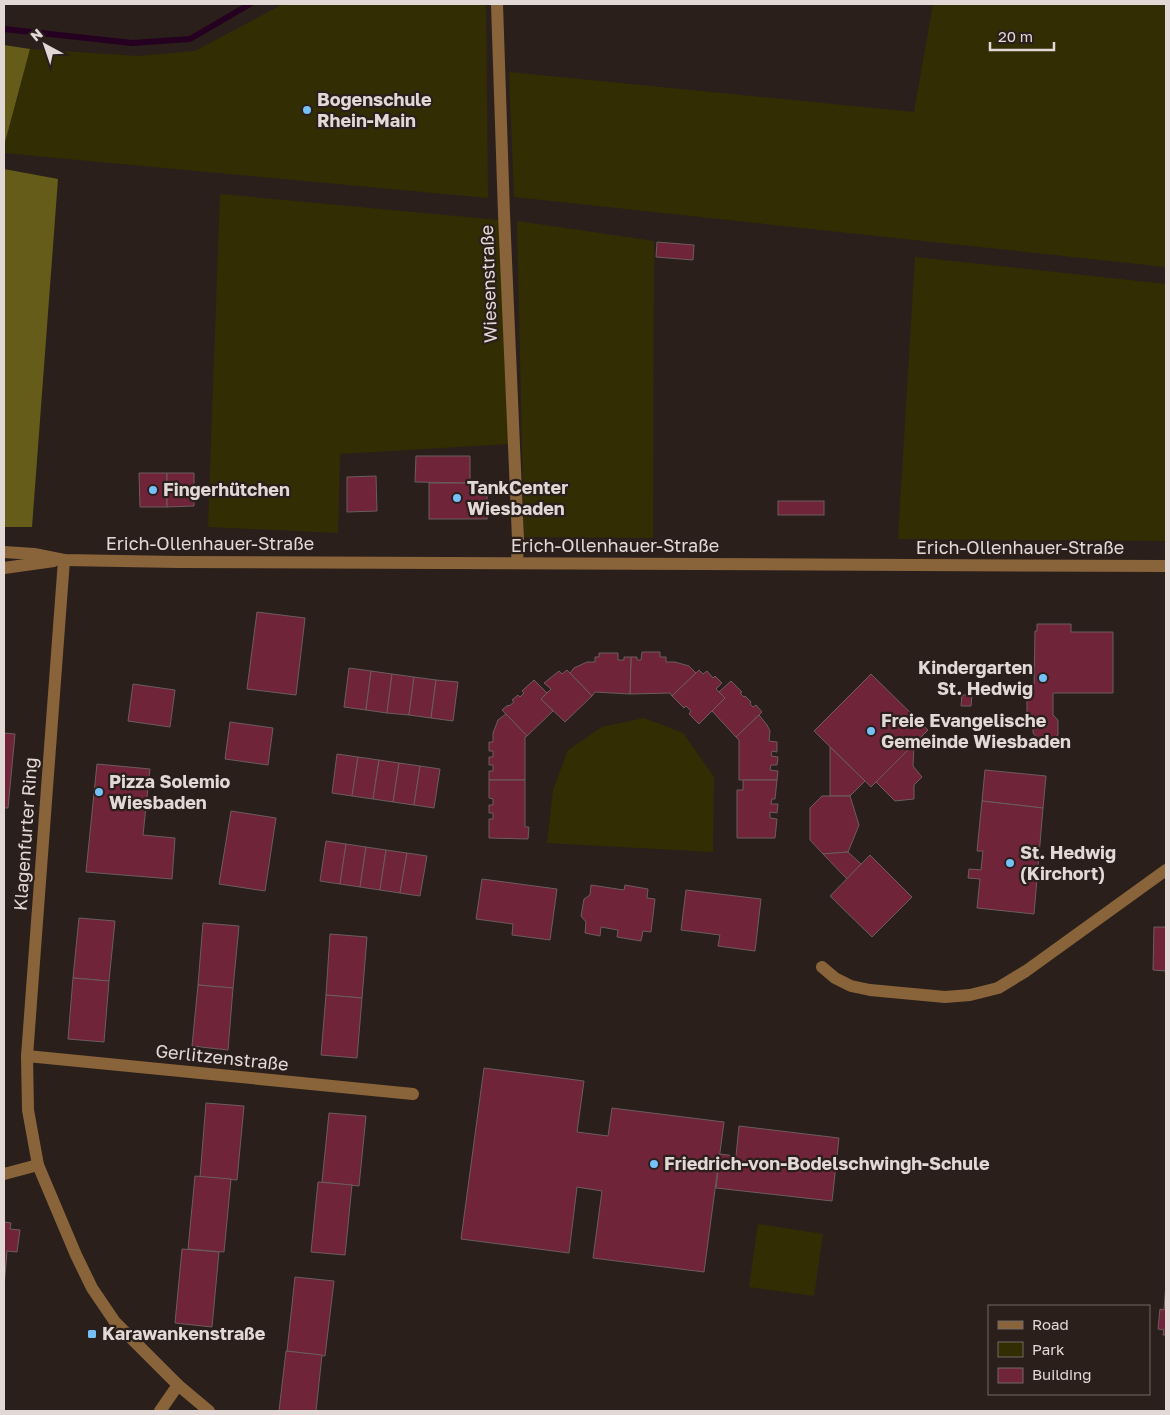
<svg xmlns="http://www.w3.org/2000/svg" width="1170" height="1415" font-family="'Golos Text',sans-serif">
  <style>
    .green { fill: #332d03 }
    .forest { fill: #665c1a }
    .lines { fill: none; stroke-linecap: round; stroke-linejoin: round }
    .stream { stroke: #250020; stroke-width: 6 }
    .building { fill: #6f2439; stroke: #6c5c5f }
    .minor { stroke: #89643a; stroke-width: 12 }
    .poi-dot { fill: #75c0f6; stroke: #2b1f1b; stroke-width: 2 }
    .labels { text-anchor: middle; stroke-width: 4.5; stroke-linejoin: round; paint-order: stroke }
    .poi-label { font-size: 18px; font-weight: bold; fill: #e2d9d6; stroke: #2b1f1b; text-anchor: start }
    .street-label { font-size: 18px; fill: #e2d9d6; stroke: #2b1f1b }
  </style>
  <rect width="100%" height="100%" fill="#2b1f1b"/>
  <g class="green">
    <polygon points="283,4 486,4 488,198 4,153 4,146 30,49 138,56 195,51"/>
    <polygon points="933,4 1166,4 1166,267 514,197 509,72 914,112"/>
    <polygon points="220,194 499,220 508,444 340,454 338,533 208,527"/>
    <polygon points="517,221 654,241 653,538 524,537"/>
    <polygon points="915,257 1166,284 1166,541 898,539"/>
    <polygon points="644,718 683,733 714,777 713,852 547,843 553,790 568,750 602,727"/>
    <polygon points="758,1224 823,1234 814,1296 749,1287"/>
  </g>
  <g class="forest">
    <polygon points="4,45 30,49 4,146"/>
    <polygon points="4,169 58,179 32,527 4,527"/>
  </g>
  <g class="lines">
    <polyline class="stream" points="4,29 132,43 190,39 250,4"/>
  </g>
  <g class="building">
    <polygon points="657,242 694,245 693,260 656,257"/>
    <polygon points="416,456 470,456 470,483 415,482"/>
    <polygon points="139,473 167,473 167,507 140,507"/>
    <polygon points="167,473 194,473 194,506 167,507"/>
    <polygon points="376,476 377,511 347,512 347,477"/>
    <rect x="429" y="483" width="58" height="36"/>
    <rect x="778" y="501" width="46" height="14"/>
    <polygon points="257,612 305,618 296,695 247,689"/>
    <polygon points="1037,624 1071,624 1071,632 1113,632 1113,693 1053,693 1053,715 1058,720 1058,735 1052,740 1038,739 1033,733 1033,721 1027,714 1027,690 1034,690 1035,631 1037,631"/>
    <polygon points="642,652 660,652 660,657 666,657 666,662 675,662 689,666 696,673 672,696 670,693 630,694 631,657 637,657 637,660 641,660"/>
    <polygon points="599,653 618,653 618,660 624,660 624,657 631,657 630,694 595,692 592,696 570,673 574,668 587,662 595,662 595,657 599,657"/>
    <polygon points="349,668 371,671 366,710 344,707"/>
    <polygon points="567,670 592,696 565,722 541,699 551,689 544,683 559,671 562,674"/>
    <polygon points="699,670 703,674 707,671 713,678 715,676 722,683 716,689 725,698 699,724 689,714 691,711 686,706 684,708 672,696"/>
    <polygon points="371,671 392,674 387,713 366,710"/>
    <polygon points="392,674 414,677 409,715 387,713"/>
    <polygon points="871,674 928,730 871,787 814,731"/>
    <polygon points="414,677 436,680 431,718 409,715"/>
    <polygon points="436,680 458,682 453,721 431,718"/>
    <polygon points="534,680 547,693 541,699 553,711 527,736 502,710 508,705 509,706 514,702 512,700 518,695 520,697 524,693 522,691"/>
    <polygon points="731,681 742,692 740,693 744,697 745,696 751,702 750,704 753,707 756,705 762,712 736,737 712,711 725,698 719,692"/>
    <polygon points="133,684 175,690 170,727 128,721"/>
    <polygon points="962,695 972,695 971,706 961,706"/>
    <polygon points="506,714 527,736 525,737 525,780 489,780 489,771 493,771 493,765 489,765 489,757 493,757 493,751 489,751 489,742 493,742 493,733 498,720"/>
    <polygon points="759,715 767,725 770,731 769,741 777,742 777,752 772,751 771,756 778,757 777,765 771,765 770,770 778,771 777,780 739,780 739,740 736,737"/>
    <polygon points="230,722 273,728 268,765 225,759"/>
    <polygon points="4,733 15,734 8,808 4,808"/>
    <polygon points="914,744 913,766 922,777 914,785 914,799 895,801 876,782"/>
    <polygon points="830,747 865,781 850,796 830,796"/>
    <polygon points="337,754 358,757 352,796 332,793"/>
    <polygon points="358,757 379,760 373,799 352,796"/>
    <polygon points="379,760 399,763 393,802 373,799"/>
    <polygon points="399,763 420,766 414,805 393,802"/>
    <polygon points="97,764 150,769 143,835 175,838 172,879 86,872"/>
    <polygon points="420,766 440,769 434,808 414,805"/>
    <polygon points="985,770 1046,776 1043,808 982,801"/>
    <polygon points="489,780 525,780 525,827 529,827 528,839 489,838 489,819 493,819 493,813 489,813 489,805 493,805 493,799 489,798"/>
    <polygon points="743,780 777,780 775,799 772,799 771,804 778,804 777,813 770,812 770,818 777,819 775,838 737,838 737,790 743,790"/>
    <polygon points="822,796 850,796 859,825 848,852 823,854 810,840 810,808"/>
    <polygon points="982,801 1043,808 1034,914 977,908 980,879 968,878 969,869 981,870 983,851 977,851"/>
    <polygon points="231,811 276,818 265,891 219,884"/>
    <polygon points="326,841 346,844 340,884 320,881"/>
    <polygon points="346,844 366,847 360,887 340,884"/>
    <polygon points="366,847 386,850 380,890 360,887"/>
    <polygon points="386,850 407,853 400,893 380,890"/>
    <polygon points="848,852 861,864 847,879 823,854"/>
    <polygon points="407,853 427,856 420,896 400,893"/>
    <polygon points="870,855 912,897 872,937 830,896"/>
    <polygon points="482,879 557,889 550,940 512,935 513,924 476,919"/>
    <polygon points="591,885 624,890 625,885 648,889 647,898 655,899 651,932 643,931 641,941 617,937 618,930 601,927 600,936 585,933 586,922 581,916 584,899 590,895"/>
    <polygon points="686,890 761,899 755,951 718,946 720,935 681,930"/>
    <polygon points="79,918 115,921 109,981 73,978"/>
    <polygon points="203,923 239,926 233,988 198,985"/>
    <polygon points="1154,927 1166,927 1166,971 1153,970"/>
    <polygon points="330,934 367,937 362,998 326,995"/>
    <polygon points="73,978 109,981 104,1042 68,1039"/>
    <polygon points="198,985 233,988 228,1050 192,1046"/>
    <polygon points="326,995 362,998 357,1058 321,1055"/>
    <polygon points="484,1068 584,1081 577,1132 608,1136 612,1108 724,1122 704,1272 593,1258 602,1191 577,1187 569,1253 461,1239"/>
    <polygon points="206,1103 244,1106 237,1180 200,1177"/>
    <polygon points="329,1113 366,1116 359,1186 322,1182"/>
    <polygon points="739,1126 839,1138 832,1201 716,1188 720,1154 736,1156"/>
    <polygon points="195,1176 231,1179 224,1252 188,1249"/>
    <polygon points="318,1182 352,1185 345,1255 311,1252"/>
    <polygon points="4,1222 11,1223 10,1229 20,1230 17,1252 7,1251 4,1287"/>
    <polygon points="182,1249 219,1252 212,1327 175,1323"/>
    <polygon points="295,1277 334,1281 325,1356 287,1351"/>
    <polygon points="1166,1283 1166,1335 1163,1335 1164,1330 1158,1329 1160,1309 1164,1310"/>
    <polygon points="286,1351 322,1355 316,1411 279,1411"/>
  </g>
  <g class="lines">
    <g class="minor">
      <polyline points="497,4 504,214 518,539 517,563"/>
      <polyline points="4,552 34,554 64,560 178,562 1166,566"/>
      <polyline points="64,560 27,1056 28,1110 38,1165 76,1255 92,1288 115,1322 178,1385 209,1411"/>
      <polyline points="4,568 54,561"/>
      <polyline points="822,967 835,978 851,986 870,990 945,997 970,995 998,988 1026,971 1166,870"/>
      <polyline points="27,1056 413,1094"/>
      <polyline points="4,1174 38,1165"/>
      <polyline points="160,1411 178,1385"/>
    </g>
  </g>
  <g class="poi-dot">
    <circle cx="307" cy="110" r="5"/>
    <circle cx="153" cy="490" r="5"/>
    <circle cx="457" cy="498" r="5"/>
    <circle cx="1043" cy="678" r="5"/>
    <circle cx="871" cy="731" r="5"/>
    <circle cx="99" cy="792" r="5"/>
    <circle cx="1010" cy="863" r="5"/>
    <circle cx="654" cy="1164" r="5"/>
    <rect x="87" y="1329" width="10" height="10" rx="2.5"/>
  </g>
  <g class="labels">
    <g class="poi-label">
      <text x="317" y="106">Bogenschule<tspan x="317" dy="21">Rhein-Main</tspan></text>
      <text x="467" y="494">TankCenter<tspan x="467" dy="21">Wiesbaden</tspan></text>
      <text x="163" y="496">Fingerhütchen</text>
      <text x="1033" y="674" text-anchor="end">Kindergarten<tspan x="1033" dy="21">St. Hedwig</tspan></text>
      <text x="881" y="727">Freie Evangelische<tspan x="881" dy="21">Gemeinde Wiesbaden</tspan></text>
      <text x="109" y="788">Pizza Solemio<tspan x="109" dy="21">Wiesbaden</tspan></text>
      <text x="1020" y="859">St. Hedwig<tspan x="1020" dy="21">(Kirchort)</tspan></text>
      <text x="664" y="1170">Friedrich-von-Bodelschwingh-Schule</text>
      <text x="102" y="1340">Karawankenstraße</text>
    </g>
    <g class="street-label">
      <text transform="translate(489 284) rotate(-92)" y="6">Wiesenstraße</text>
      <text x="210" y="550">Erich-Ollenhauer-Straße</text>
      <text x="615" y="552">Erich-Ollenhauer-Straße</text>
      <text x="1020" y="554">Erich-Ollenhauer-Straße</text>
      <text transform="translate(26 834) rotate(-86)" y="6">Klagenfurter Ring</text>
      <text transform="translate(222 1058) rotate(6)" y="6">Gerlitzenstraße</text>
    </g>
  </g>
  <rect width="1170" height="1415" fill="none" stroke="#e2d9d6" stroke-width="10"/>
  <rect x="988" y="1305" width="162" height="90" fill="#2b1f1b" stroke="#746966"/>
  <rect x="998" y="1321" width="25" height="8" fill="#89643a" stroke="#746966"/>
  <text x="1032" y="1330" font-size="15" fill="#e2d9d6">Road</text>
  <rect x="998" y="1342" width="25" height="15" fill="#332d03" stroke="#746966"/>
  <text x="1032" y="1355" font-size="15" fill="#e2d9d6">Park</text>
  <rect x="998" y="1368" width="25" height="15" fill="#6f2439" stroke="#746966"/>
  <text x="1032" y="1380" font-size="15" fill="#e2d9d6">Building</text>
  <g transform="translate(45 45) rotate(320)" stroke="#2b1f1b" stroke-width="4" paint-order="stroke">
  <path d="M0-4L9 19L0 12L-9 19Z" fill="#e2d9d6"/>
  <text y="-8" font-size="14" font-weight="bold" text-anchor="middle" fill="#e2d9d6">N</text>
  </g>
  <path d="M990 42v8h64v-8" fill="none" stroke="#e2d9d6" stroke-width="2.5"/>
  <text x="998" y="42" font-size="15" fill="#e2d9d6" stroke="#2b1f1b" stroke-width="4" paint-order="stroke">20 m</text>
</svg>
